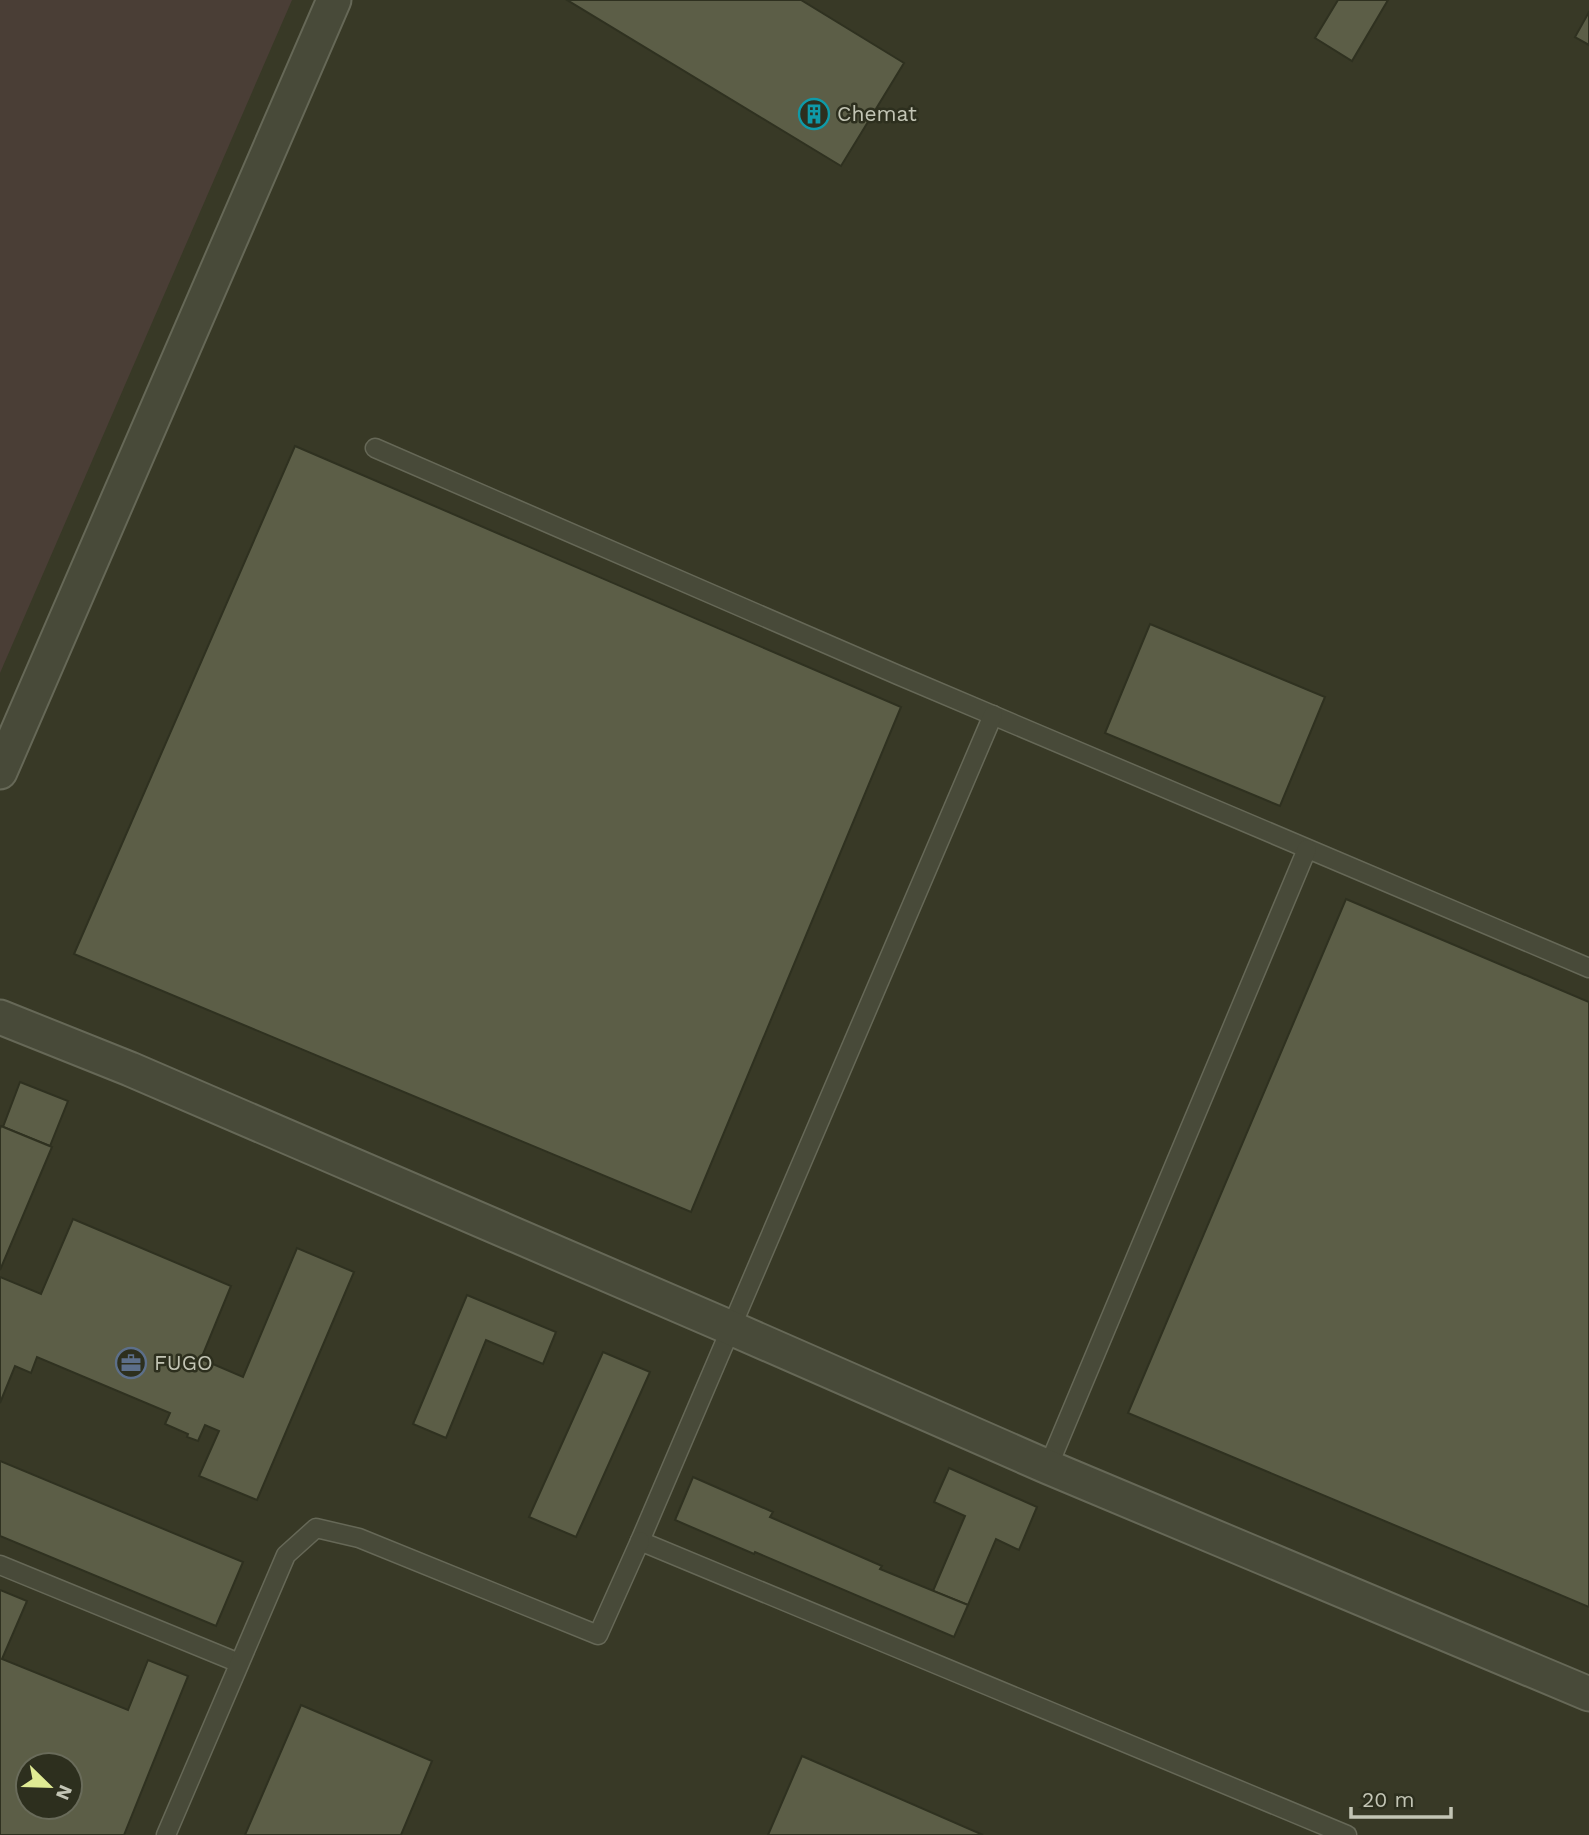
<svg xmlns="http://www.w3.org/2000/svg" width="1589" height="1835" font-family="'Work Sans',sans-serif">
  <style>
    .green { fill: #4a3e36 }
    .building { fill: #5c5e47; stroke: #2f3120; stroke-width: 2; fill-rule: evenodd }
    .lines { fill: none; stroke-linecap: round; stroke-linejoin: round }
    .lane-casing { stroke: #666857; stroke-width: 21 }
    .street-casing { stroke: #666857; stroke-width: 37 }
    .lane { stroke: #484a39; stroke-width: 18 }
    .street { stroke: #484a39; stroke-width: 33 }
    .labels { text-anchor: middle; stroke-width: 5; stroke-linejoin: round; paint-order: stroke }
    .poi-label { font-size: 21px; fill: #c3c5b5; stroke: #2d2f1e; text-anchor: start }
  </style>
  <rect width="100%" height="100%" fill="#383926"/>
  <polygon class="green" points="0,0 292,0 0,673"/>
  <g class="building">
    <polygon points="567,0 801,0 904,63 841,166"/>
    <polygon points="1338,0 1388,0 1352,61 1315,38"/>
    <polygon points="1589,12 1589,45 1575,37"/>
    <polygon points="295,446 901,707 691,1212 74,954"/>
    <polygon points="1150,624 1325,697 1280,806 1105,733"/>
    <polygon points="1346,899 1589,1002 1589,1607 1128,1413"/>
    <polygon points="20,1082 68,1101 50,1146 3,1127"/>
    <polygon points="1,1126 52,1147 0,1270 0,1129"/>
    <polygon points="73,1219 231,1286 201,1359 243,1377 297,1248 354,1272 257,1500 199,1476 219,1431 205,1425 198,1441 187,1437 188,1434 165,1424 170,1413 37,1357 31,1373 15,1366 0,1403 0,1277 41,1294"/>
    <polygon points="467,1295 556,1332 543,1364 486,1340 446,1438 413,1424"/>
    <polygon points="603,1352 650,1372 576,1537 529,1517"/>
    <polygon points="0,1461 243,1562 216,1626 0,1536"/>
    <polygon points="949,1468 1037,1507 1019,1550 996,1539 968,1605 933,1591 965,1516 934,1502"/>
    <polygon points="693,1477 773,1512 770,1517 882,1566 880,1569 968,1605 954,1637 755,1552 754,1554 675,1520"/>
    <path d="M 0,1590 L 27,1601 L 2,1659 L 128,1710 L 148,1660 L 188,1676 L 124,1835 L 0,1835 ZM 28,1765 L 70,1765 L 70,1807 L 28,1807 Z"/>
    <polygon points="301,1705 432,1761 401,1835 245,1835"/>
    <polygon points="802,1756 983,1835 768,1835"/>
  </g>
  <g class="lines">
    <g class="lane-casing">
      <g id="lane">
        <polyline points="375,448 898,675 1589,968"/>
        <polyline points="993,715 640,1541 1347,1835"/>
        <polyline points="1048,1467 1307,849"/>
        <polyline points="0,1565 239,1663"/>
        <polyline points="166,1835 286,1555 316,1528 359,1538 598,1635 640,1541"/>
      </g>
    </g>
    <g class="street-casing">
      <g id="street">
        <polyline points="0,772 334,0"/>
        <polyline points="0,1017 130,1069 731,1328 1048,1467 1589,1694"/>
      </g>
    </g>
    <use href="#lane" class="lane"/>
    <use href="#street" class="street"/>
  </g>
  <defs>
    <g id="building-ring" transform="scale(1.575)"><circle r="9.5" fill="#2d2f1e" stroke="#0f9aa8" stroke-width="1.5"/><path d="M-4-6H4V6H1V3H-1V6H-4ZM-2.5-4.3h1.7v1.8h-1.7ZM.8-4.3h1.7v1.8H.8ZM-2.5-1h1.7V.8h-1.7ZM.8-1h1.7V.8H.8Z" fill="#0f9aa8"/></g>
    <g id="office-ring" transform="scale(1.575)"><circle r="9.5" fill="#2d2f1e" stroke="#5c6f8a" stroke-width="1.5"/><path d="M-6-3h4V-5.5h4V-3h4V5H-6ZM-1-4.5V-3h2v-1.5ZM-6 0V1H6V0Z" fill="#5c6f8a"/></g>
  </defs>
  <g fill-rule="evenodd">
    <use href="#building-ring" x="814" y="114"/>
    <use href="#office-ring" x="131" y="1363"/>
  </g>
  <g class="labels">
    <g class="poi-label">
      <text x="837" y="121">Chemat</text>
      <text x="154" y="1370">FUGO</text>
    </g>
  </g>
  <g transform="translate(49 1786) rotate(113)"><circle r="33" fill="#2d2f1e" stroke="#696b5a" stroke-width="2"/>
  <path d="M0-5L12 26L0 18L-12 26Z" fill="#e0eb94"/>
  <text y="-10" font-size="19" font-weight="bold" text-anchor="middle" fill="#c3c5b5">N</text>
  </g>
  <path d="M1351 1807v10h100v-10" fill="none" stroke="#c3c5b5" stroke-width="3.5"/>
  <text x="1362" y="1807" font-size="21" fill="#c3c5b5" stroke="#2d2f1e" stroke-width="5" paint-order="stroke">20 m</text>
</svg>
